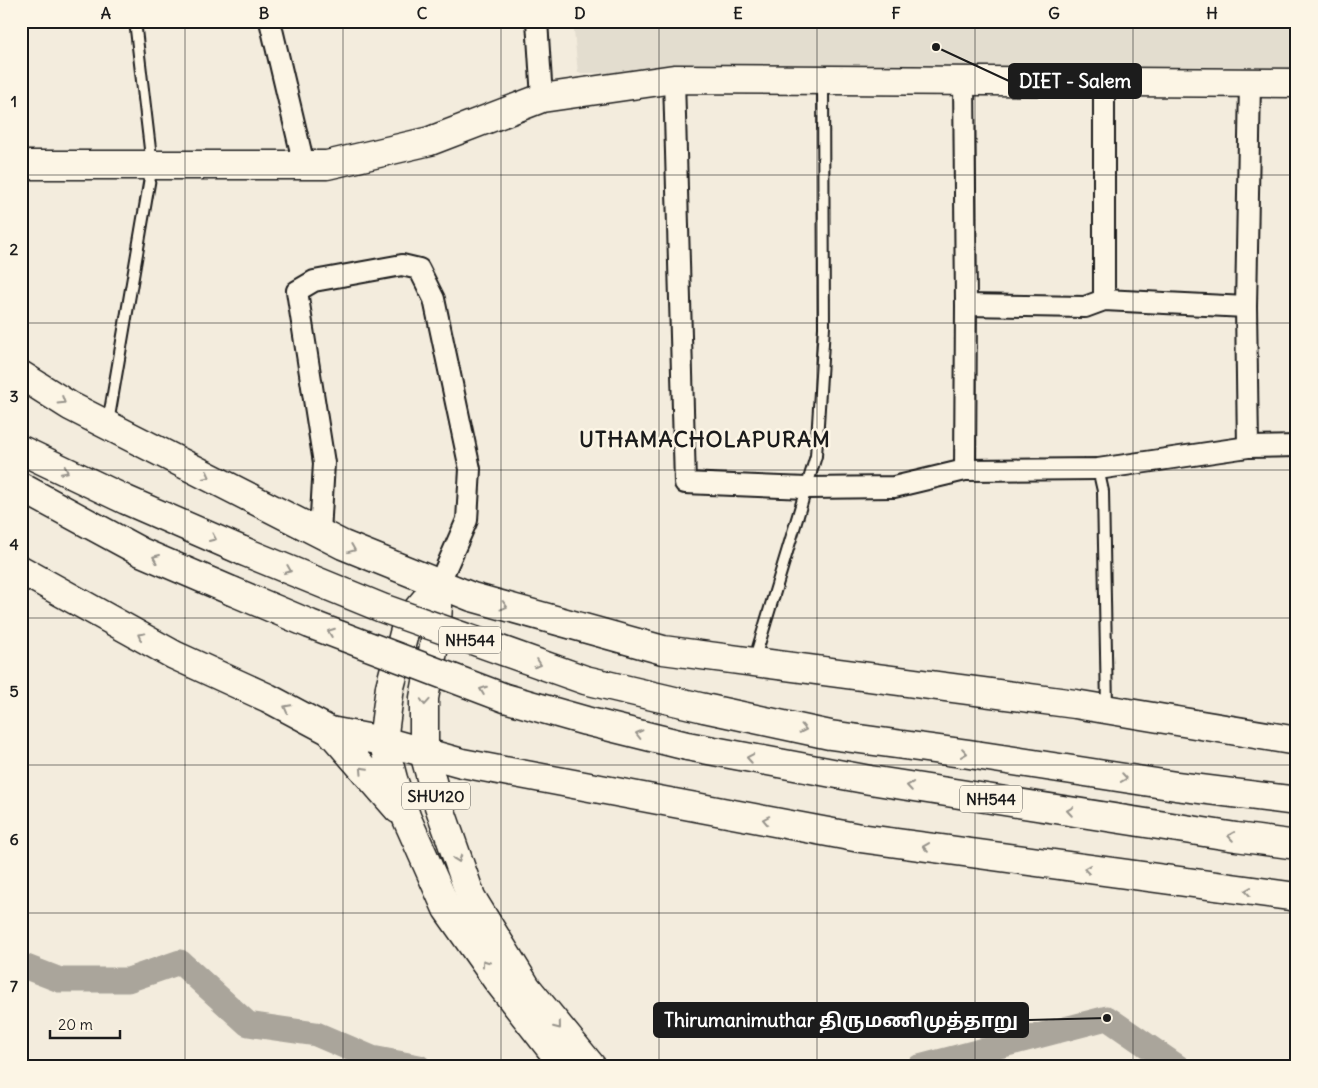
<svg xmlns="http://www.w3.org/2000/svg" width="1318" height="1088" font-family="Delius,'Noto Sans Tamil',sans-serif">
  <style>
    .built { fill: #e3ddcf }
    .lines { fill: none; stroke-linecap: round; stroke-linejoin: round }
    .canal { stroke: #aaa59b; stroke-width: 25 }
    .lane-casing { stroke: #1c1c1c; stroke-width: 14 }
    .street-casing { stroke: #1c1c1c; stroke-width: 24 }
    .secondary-casing { stroke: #1c1c1c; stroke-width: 31 }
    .primary-casing { stroke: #1c1c1c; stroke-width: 31 }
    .highway-casing { stroke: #1c1c1c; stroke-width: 31 }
    .lane { stroke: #fcf5e5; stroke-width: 10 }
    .street { stroke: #fcf5e5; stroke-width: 20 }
    .secondary { stroke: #fcf5e5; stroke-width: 28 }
    .primary { stroke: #fcf5e5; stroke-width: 28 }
    .highway { stroke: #fcf5e5; stroke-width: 28 }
    .highway-bridge-casing { stroke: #1c1c1c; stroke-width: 31; stroke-linecap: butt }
    .highway-bridge { stroke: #fcf5e5; stroke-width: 28 }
    .oneway { stroke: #97938b }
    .grid { fill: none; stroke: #1c1c1c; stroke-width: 1; stroke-opacity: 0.55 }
    .labels { text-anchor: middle; stroke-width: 5; stroke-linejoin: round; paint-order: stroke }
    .shield { fill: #fcf5e5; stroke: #5f5d58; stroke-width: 1 }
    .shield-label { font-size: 16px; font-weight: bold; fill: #1c1c1c }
    .district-label { font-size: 22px; font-weight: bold; letter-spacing: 1px; fill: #1c1c1c; stroke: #fcf5e5 }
    .leader { fill: none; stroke: #1c1c1c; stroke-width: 2 }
    .callout-dot { fill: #1c1c1c; stroke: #fcf5e5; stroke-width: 2 }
    .callout { fill: #1c1c1c; stroke: #1c1c1c; stroke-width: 2 }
    .callout-label { font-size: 19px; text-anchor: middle; font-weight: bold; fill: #fff }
    .neatline { fill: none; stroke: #1c1c1c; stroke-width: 2 }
    .grid-label { font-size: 16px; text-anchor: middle; font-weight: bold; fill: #1c1c1c }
  </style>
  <rect width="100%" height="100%" fill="#f3ecdd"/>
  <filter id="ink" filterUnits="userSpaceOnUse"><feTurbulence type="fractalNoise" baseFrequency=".02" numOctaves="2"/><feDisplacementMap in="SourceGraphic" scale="10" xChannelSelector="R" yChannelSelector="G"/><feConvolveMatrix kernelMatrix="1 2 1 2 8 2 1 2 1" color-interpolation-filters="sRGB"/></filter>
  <g filter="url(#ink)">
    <polygon class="built" points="573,21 1297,21 1297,73 578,73"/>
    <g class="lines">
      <g class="canal">
        <polyline points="21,965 60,980 128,980 180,962 248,1024 316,1034 372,1058 419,1067"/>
        <polyline points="919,1067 1107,1018 1178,1067"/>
      </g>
      <g class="lane-casing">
        <g id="lane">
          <polyline points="108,423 152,166 135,21"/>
          <polyline points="1098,469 1103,491 1107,707"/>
          <polyline points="754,661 816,456 824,327 823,80"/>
        </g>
      </g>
      <g class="street-casing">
        <g id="street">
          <polyline points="270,21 304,165"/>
          <polyline points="537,21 542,98"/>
          <polyline points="674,79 685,483 807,488 894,487 965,470 1098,469 1248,447 1297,446"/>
          <polyline points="964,80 966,305 965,470"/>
          <polyline points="1104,81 1104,300"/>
          <polyline points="966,305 1085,307 1104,300 1246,307"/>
          <polyline points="1248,447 1246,307 1250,82"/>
          <polyline points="320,533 324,463 297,291 314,281 402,265 419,269 434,299 470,469 467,520 439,584"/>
        </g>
      </g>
      <g class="secondary-casing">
        <polyline id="secondary" points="21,165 327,165 430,141 542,98 674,79 1297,83"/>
      </g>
      <g class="primary-casing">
        <g id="primary">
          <polyline points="439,584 407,622 390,687 383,741 393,779 407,819 447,909 497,980 565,1067"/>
          <polyline points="438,605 436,636 424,698 424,753 438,803 471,897 527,988 592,1067"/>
          <polyline points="330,731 398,809"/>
        </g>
      </g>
      <g class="highway-casing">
        <g id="highway">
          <polyline points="21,375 70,406 343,545 472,597 663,650 1075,704 1297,741"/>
          <polyline points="21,450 126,500 243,551"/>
          <polyline points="21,487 141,552 232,591"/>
          <polyline points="21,570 174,655 268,698 330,731 383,741 462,763 860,838 1297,897"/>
          <polyline points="704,708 830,735 969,754 1176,786 1297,801"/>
          <polyline points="687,746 870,780 1236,837 1297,845"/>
        </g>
      </g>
      <use href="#lane" class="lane"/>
      <use href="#street" class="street"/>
      <use href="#secondary" class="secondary"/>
      <use href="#primary" class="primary"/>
      <use href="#highway" class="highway"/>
      <g class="highway-bridge-casing">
        <g id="highway-bridge">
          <polyline points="243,551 382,608 585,680 704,708"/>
          <polyline points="232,591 310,624 505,698 586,721 687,746"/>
        </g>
      </g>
      <use href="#highway-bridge" class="highway-bridge"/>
    </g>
    <defs><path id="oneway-chevron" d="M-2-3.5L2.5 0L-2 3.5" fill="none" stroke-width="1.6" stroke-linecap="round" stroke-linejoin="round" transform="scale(1.25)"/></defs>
    <g class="oneway">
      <use href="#oneway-chevron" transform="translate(62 401) rotate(32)"/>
      <use href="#oneway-chevron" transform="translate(65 471) rotate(26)"/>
      <use href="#oneway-chevron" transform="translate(207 476) rotate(27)"/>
      <use href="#oneway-chevron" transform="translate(213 538) rotate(24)"/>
      <use href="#oneway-chevron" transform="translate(352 549) rotate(22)"/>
      <use href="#oneway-chevron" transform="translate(156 558) rotate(-157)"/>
      <use href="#oneway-chevron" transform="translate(288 570) rotate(22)"/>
      <use href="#oneway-chevron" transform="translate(504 606) rotate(15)"/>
      <use href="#oneway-chevron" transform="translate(331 632) rotate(-159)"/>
      <use href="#oneway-chevron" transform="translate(141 636) rotate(-151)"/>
      <use href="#oneway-chevron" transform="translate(538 664) rotate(20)"/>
      <use href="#oneway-chevron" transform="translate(483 690) rotate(-159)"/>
      <use href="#oneway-chevron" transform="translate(425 702) rotate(94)"/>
      <use href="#oneway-chevron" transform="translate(287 708) rotate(-152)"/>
      <use href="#oneway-chevron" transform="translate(803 729) rotate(12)"/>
      <use href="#oneway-chevron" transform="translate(639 734) rotate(-166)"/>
      <use href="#oneway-chevron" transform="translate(964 753) rotate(8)"/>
      <use href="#oneway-chevron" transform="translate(750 758) rotate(-170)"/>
      <use href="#oneway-chevron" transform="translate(363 770) rotate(-133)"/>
      <use href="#oneway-chevron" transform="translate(1124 778) rotate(9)"/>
      <use href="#oneway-chevron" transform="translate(910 786) rotate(-171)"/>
      <use href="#oneway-chevron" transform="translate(1070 811) rotate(-171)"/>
      <use href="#oneway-chevron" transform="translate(766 820) rotate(-169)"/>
      <use href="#oneway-chevron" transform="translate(1231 836) rotate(-171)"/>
      <use href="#oneway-chevron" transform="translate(926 847) rotate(-172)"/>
      <use href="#oneway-chevron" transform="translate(458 859) rotate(70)"/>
      <use href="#oneway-chevron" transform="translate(1087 869) rotate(-172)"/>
      <use href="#oneway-chevron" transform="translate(1248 891) rotate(-172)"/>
      <use href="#oneway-chevron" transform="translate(485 963) rotate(-126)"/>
      <use href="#oneway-chevron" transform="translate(558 1026) rotate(51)"/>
    </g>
  </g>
  <path class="grid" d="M 185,21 L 185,1067M 343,21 L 343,1067M 501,21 L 501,1067M 659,21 L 659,1067M 817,21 L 817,1067M 975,21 L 975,1067M 1133,21 L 1133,1067M 21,175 L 1297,175M 21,323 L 1297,323M 21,470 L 1297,470M 21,618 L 1297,618M 21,765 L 1297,765M 21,913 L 1297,913"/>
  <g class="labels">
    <g class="shield">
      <rect x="439" y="626.5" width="62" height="27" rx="4"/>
      <rect x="402" y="782.5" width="68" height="27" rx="4"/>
      <rect x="960" y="785.5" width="62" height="27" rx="4"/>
    </g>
    <g class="shield-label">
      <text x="470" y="646">NH544</text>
      <text x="436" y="802">SHU120</text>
      <text x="991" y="805">NH544</text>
    </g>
    <g class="district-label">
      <text x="705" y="447">UTHAMACHOLAPURAM</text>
    </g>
  </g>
  <path class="leader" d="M936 47L1009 81M1107 1018L1028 1020"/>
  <g class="callout-dot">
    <circle cx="936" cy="47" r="5"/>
    <circle cx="1107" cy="1018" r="5"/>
  </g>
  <g class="callout">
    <rect x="1009" y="64" width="132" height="34" rx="5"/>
    <rect x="654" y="1003" width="374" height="34" rx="5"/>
  </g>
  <g class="callout-label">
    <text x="1075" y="88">DIET - Salem</text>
    <text x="841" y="1027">Thirumanimuthar திருமணிமுத்தாறு</text>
  </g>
  <rect width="1318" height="1088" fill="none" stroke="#fcf5e5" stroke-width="55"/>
  <path d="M50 1030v8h70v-8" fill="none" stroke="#1c1c1c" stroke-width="2.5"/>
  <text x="58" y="1030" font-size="15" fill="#1c1c1c" stroke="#fcf5e5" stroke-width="4" paint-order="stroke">20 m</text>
  <rect x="28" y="28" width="1262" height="1032" class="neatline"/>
  <g class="grid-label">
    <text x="106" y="19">A</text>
    <text x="264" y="19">B</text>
    <text x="422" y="19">C</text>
    <text x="580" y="19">D</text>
    <text x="738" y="19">E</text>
    <text x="896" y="19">F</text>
    <text x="1054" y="19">G</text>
    <text x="1212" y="19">H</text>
    <text x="14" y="107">1</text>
    <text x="14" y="255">2</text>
    <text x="14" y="402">3</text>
    <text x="14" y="550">4</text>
    <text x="14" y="697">5</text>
    <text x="14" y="845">6</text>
    <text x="14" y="992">7</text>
  </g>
</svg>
